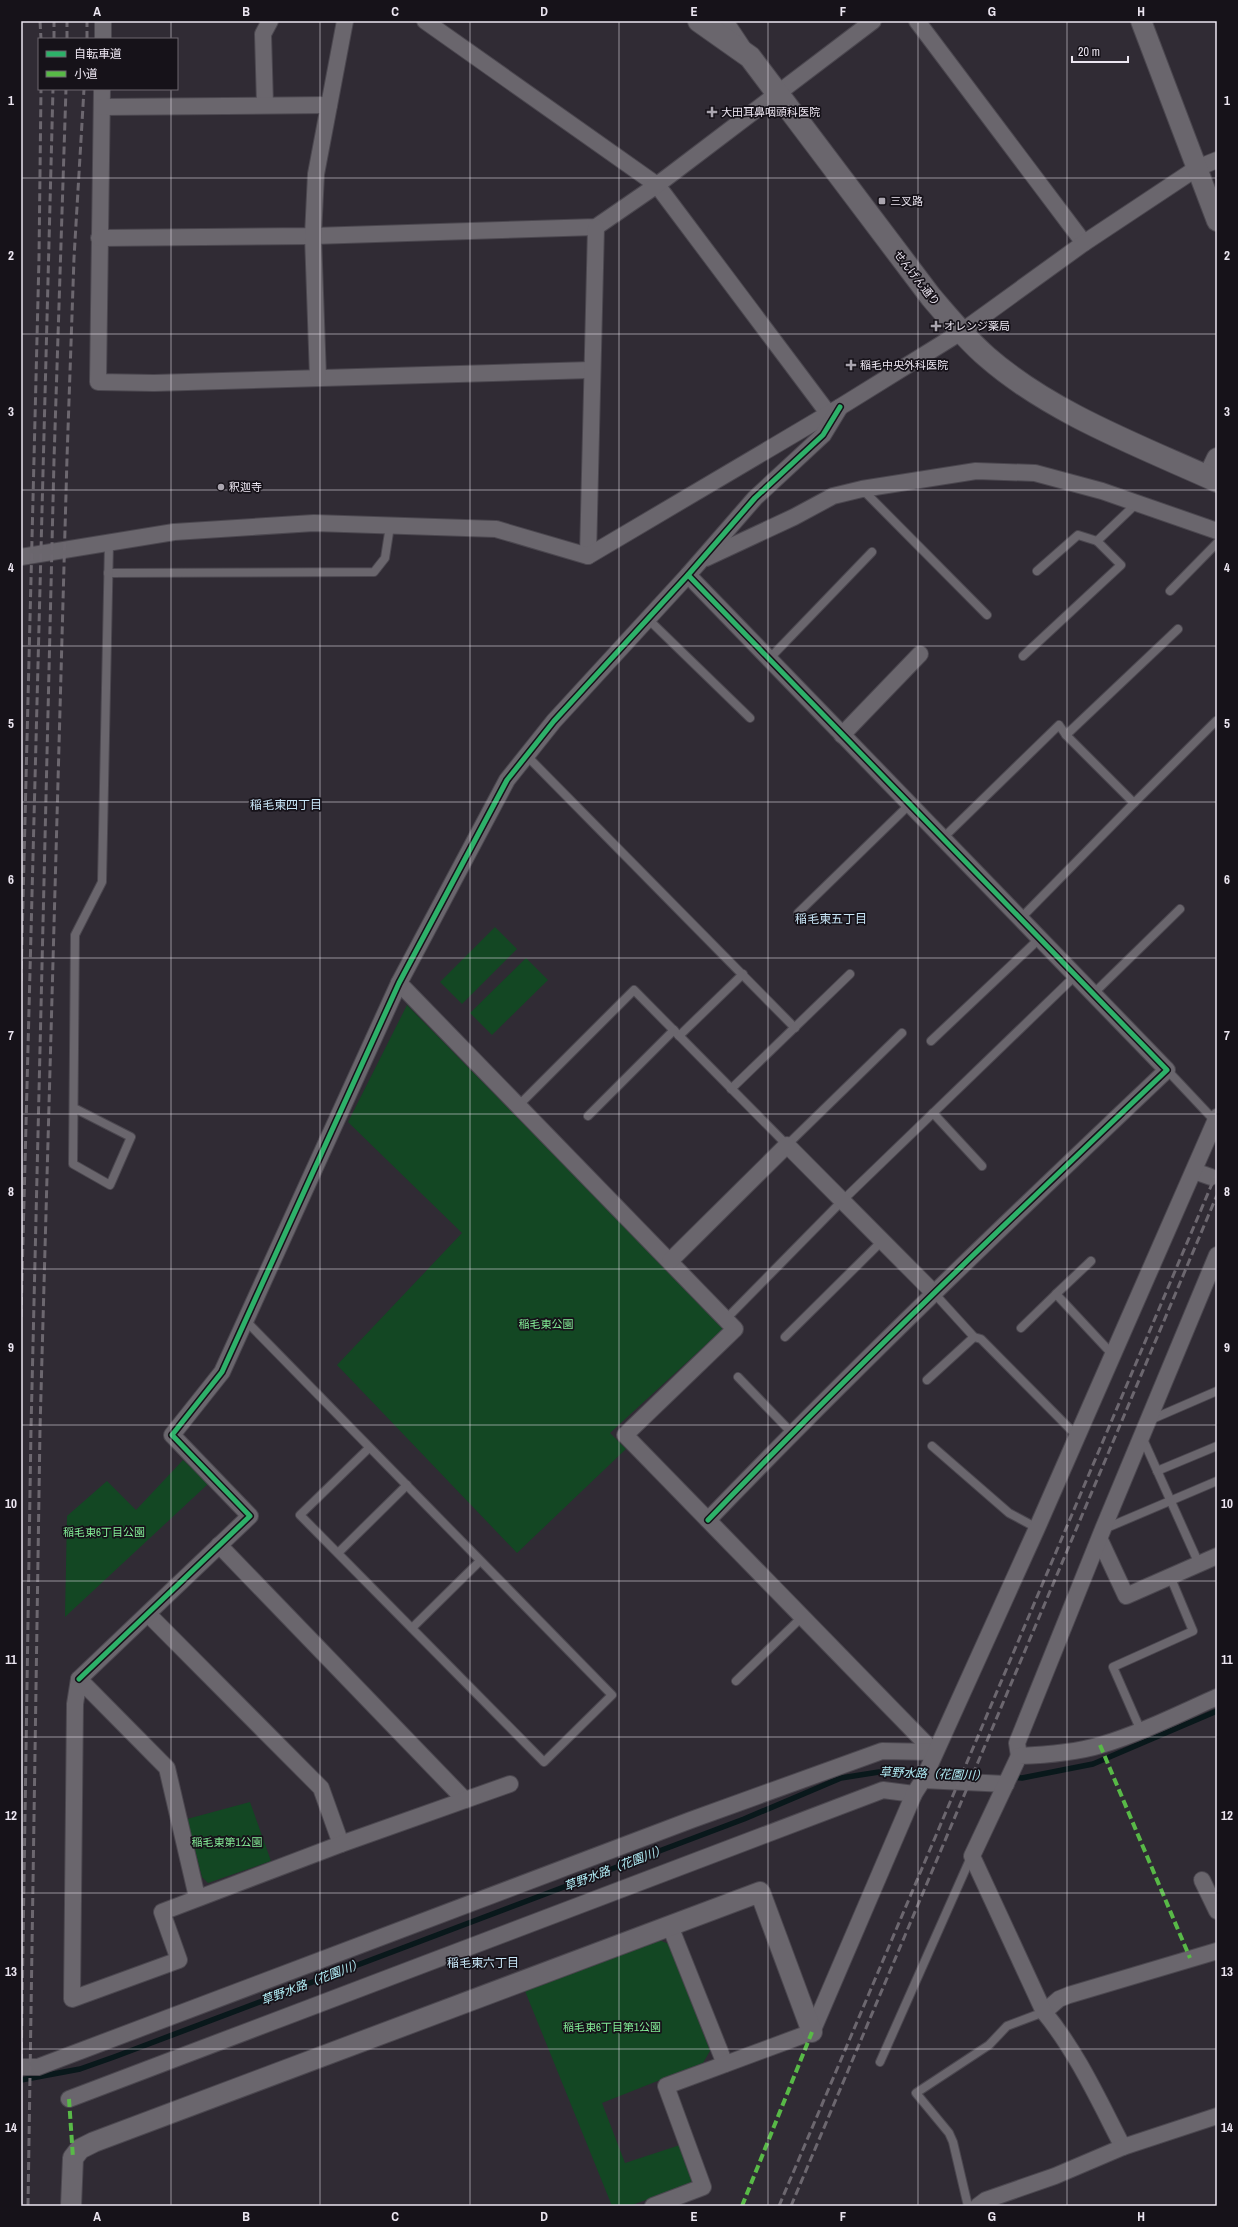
<svg xmlns="http://www.w3.org/2000/svg" width="1238" height="2227" font-family="'Archivo Narrow','Noto Sans JP',sans-serif">
  <style>
    .green { fill: #134723 }
    .lines { fill: none; stroke-linecap: round; stroke-linejoin: round }
    .stream { stroke: #09181b; stroke-width: 5.5 }
    .service-casing { stroke: #4b474f; stroke-width: 10 }
    .minor-casing { stroke: #4b474f; stroke-width: 18 }
    .tertiary-casing { stroke: #4b474f; stroke-width: 22 }
    .secondary-casing { stroke: #4b474f; stroke-width: 24 }
    .service { stroke: #6a666d; stroke-width: 8 }
    .minor { stroke: #6a666d; stroke-width: 16 }
    .tertiary { stroke: #6a666d; stroke-width: 20 }
    .secondary { stroke: #6a666d; stroke-width: 22 }
    .rail { stroke: #6c676f; stroke-width: 3; stroke-dasharray: 8 4; stroke-linecap: butt }
    .quiet { stroke: #58b947; stroke-width: 4; stroke-dasharray: 8 4; stroke-linecap: butt }
    .cycleway-casing { stroke: #161219; stroke-width: 8 }
    .cycleway { stroke: #2db169; stroke-width: 5 }
    .grid { fill: none; stroke: #ece6f1; stroke-width: 1; stroke-opacity: 0.55 }
    .poi-dot { fill: #aaa5af; stroke: #161219; stroke-width: 1.5 }
    .labels { text-anchor: middle; stroke-width: 3.5; stroke-linejoin: round; paint-order: stroke }
    .poi-label { font-size: 11px; fill: #ece6f1; stroke: #161219; text-anchor: start }
    .street-label { font-size: 11px; fill: #ece6f1; stroke: #161219 }
    .park-label { font-size: 11px; fill: #83ed97; stroke: #161219 }
    .neighbourhood-label { font-size: 12px; fill: #c8e6f7; stroke: #161219 }
    .water-label { font-size: 12px; font-style: italic; fill: #b1edf6; stroke: #161219 }
    .neatline { fill: none; stroke: #ece6f1; stroke-width: 1.5 }
    .grid-label { font-size: 13px; text-anchor: middle; font-weight: bold; fill: #ece6f1 }
  </style>
  <rect width="100%" height="100%" fill="#302b34"/>
  <g class="green">
    <polygon points="495,927 517,949 462,1004 440,982"/>
    <polygon points="526,958 548,980 492,1035 470,1013"/>
    <polygon points="407,1005 724,1328 610,1433 626,1449 517,1553 337,1365 462,1233 348,1122"/>
    <polygon points="183,1460 208,1484 65,1617 67,1516 107,1481 136,1510"/>
    <polygon points="250,1802 271,1861 208,1883 202,1877 187,1819"/>
    <polygon points="659,1940 669,1944 710,2051 703,2063 602,2103 625,2163 680,2145 692,2178 691,2184 629,2206 612,2206 523,1986"/>
  </g>
  <g class="lines">
    <g class="stream">
      <polyline points="1012,1777 1022,1778 1093,1764 1217,1711"/>
      <polyline points="21,2080 80,2069 114,2057 744,1819 841,1778 879,1772 923,1773"/>
    </g>
    <g class="service-casing">
      <g id="service">
        <polyline points="862,489 987,615"/>
        <polyline points="1037,571 1078,535 1097,541"/>
        <polyline points="108,573 374,572 385,558 390,526"/>
        <polyline points="1170,591 1217,543"/>
        <polyline points="648,619 750,718"/>
        <polyline points="1023,656 1121,565 1097,541 1137,503"/>
        <polyline points="769,659 872,552"/>
        <polyline points="1066,735 1134,803 1216,721"/>
        <polyline points="526,755 795,1028"/>
        <polyline points="942,839 1059,725 1066,735 1178,629"/>
        <polyline points="798,913 909,805"/>
        <polyline points="1020,919 1134,803"/>
        <polyline points="1093,994 1180,909"/>
        <polyline points="679,1036 743,974"/>
        <polyline points="931,1041 1039,939"/>
        <polyline points="1167,1070 1215,1121"/>
        <polyline points="731,1089 850,974"/>
        <polyline points="519,1105 634,990 787,1145 902,1033"/>
        <polyline points="74,1108 131,1137 110,1185 73,1164 75,935 102,882 109,543"/>
        <polyline points="933,1113 982,1166"/>
        <polyline points="588,1116 674,1030"/>
        <polyline points="933,1292 974,1337 981,1339 1077,1436"/>
        <polyline points="1056,1294 1091,1261"/>
        <polyline points="726,1319 842,1201 1075,976"/>
        <polyline points="246,1321 612,1695 544,1762 300,1515 369,1448"/>
        <polyline points="1021,1328 1056,1294 1112,1354"/>
        <polyline points="785,1337 882,1241"/>
        <polyline points="738,1377 792,1433"/>
        <polyline points="927,1380 974,1337"/>
        <polyline points="1150,1420 1217,1391"/>
        <polyline points="1142,1437 1199,1564"/>
        <polyline points="932,1446 1009,1513 1037,1528"/>
        <polyline points="1157,1471 1217,1446"/>
        <polyline points="1104,1529 1217,1481"/>
        <polyline points="338,1553 407,1485"/>
        <polyline points="412,1628 480,1561"/>
        <polyline points="736,1681 802,1617"/>
        <polyline points="1141,1731 1113,1667 1193,1631 1170,1576"/>
        <polyline points="880,2062 971,1857"/>
        <polyline points="968,2206 953,2142 949,2133 916,2093 989,2045 1007,2026 1044,2012"/>
      </g>
    </g>
    <g class="minor-casing">
      <g id="minor">
        <polyline points="425,21 657,185 828,413"/>
        <polyline points="725,21 743,48"/>
        <polyline points="917,21 1084,243"/>
        <polyline points="103,39 103,21"/>
        <polyline points="102,89 98,382 154,383 591,370"/>
        <polyline points="265,105 263,34 270,21"/>
        <polyline points="102,107 329,105"/>
        <polyline points="99,238 313,236 596,227 657,185 873,21"/>
        <polyline points="318,377 313,236 316,174 345,21"/>
        <polyline points="588,556 596,227"/>
        <polyline points="21,557 174,532 314,523 496,529 588,556 840,407 961,332 1084,243 1197,168 1217,160"/>
        <polyline points="706,558 794,517 833,496 862,489 976,471 1035,473 1102,491 1217,531"/>
        <path d="M 688,575 L 1167,1070 C 1011,1218 857,1365 708,1520"/>
        <polyline points="842,735 920,654"/>
        <polyline points="399,983 735,1329 625,1435 934,1752"/>
        <polyline points="1194,1171 1211,1177"/>
        <polyline points="670,1261 787,1145 933,1292"/>
        <polyline points="1100,1540 1126,1596 1217,1556"/>
        <polyline points="219,1545 465,1800"/>
        <polyline points="148,1614 321,1788 341,1844"/>
        <polyline points="79,1679 250,1516 172,1435 222,1372 399,983 507,780 554,721 688,575 755,498 823,435 840,407"/>
        <polyline points="1019,1756 1017,1743 1103,1529 1217,1255"/>
        <polyline points="923,1780 1006,1784"/>
        <polyline points="1202,1880 1217,1911"/>
        <polyline points="197,1897 167,1768 79,1679 75,1704 72,1999 179,1960 162,1912 341,1844 510,1784"/>
        <polyline points="670,1926 725,2064"/>
        <polyline points="1044,2012 1059,1999 1069,1995 1217,1951"/>
        <polyline points="21,2067 38,2067 691,1820 882,1751 934,1752"/>
        <polyline points="69,2099 883,1790 914,1794"/>
        <path d="M 1123,2147 C 1099,2101 1077,2052 1044,2012 L 972,1856 L 1019,1756 C 1047,1755 1074,1753 1101,1745 C 1141,1733 1179,1714 1217,1697"/>
        <polyline points="653,2206 703,2187 666,2086 812,2032 914,1794 923,1780 1037,1528 1217,1117"/>
        <polyline points="978,2206 986,2200 1055,2176 1123,2147 1217,2116"/>
      </g>
    </g>
    <g class="tertiary-casing">
      <g id="tertiary">
        <polyline points="1141,21 1217,221"/>
        <polyline points="1208,477 1217,458"/>
        <polyline points="71,2206 73,2158 80,2149 94,2142 760,1892 812,2032"/>
      </g>
    </g>
    <g class="secondary-casing">
      <path id="secondary" d="M 699,21 L 750,57 L 931,297 C 949,318 966,339 987,357 C 1051,413 1140,446 1217,481"/>
    </g>
    <use href="#service" class="service"/>
    <use href="#minor" class="minor"/>
    <use href="#tertiary" class="tertiary"/>
    <use href="#secondary" class="secondary"/>
    <g class="rail">
      <polyline points="40,21 41,39"/>
      <polyline points="54,39 54,21"/>
      <polyline points="67,39 67,21"/>
      <polyline points="87,39 87,21"/>
      <polyline points="21,981 39,258 41,89"/>
      <polyline points="21,1317 53,89"/>
      <polyline points="21,2074 31,1429 54,460 66,89"/>
      <polyline points="28,2206 40,1429 67,458 74,258 84,89"/>
      <polyline points="779,2206 1217,1172"/>
      <polyline points="791,2206 1217,1195"/>
    </g>
    <g class="quiet">
      <polyline points="1100,1745 1190,1958"/>
      <polyline points="69,2099 73,2158"/>
      <polyline points="742,2206 812,2032"/>
    </g>
    <g class="cycleway-casing">
      <g id="cycleway">
        <path d="M 688,575 L 1167,1070 C 1011,1218 857,1365 708,1520"/>
        <polyline points="79,1679 250,1516 172,1435 222,1372 399,983 507,780 554,721 688,575 755,498 823,435 840,407"/>
      </g>
    </g>
    <use href="#cycleway" class="cycleway"/>
  </g>
  <path class="grid" d="M 171,21 L 171,39M 320,21 L 320,2206M 470,21 L 470,2206M 619,21 L 619,2206M 768,21 L 768,2206M 918,21 L 918,2206M 1067,21 L 1067,2206M 171,89 L 171,2206M 21,178 L 1217,178M 21,334 L 1217,334M 21,490 L 1217,490M 21,646 L 1217,646M 21,802 L 1217,802M 21,958 L 1217,958M 21,1114 L 1217,1114M 21,1269 L 1217,1269M 21,1425 L 1217,1425M 21,1581 L 1217,1581M 21,1737 L 1217,1737M 21,1893 L 1217,1893M 21,2049 L 1217,2049"/>
  <g class="poi-dot">
    <path d="M710 106h4v4h4v4h-4v4h-4v-4h-4v-4h4z"/>
    <rect x="878" y="197" width="8" height="8" rx="2"/>
    <path d="M934 320h4v4h4v4h-4v4h-4v-4h-4v-4h4z"/>
    <path d="M849 359h4v4h4v4h-4v4h-4v-4h-4v-4h4z"/>
    <circle cx="221" cy="487" r="4"/>
  </g>
  <g class="labels">
    <g class="poi-label">
      <text x="721" y="116">大田耳鼻咽頭科医院</text>
      <text x="890" y="205">三叉路</text>
      <text x="944" y="330">オレンジ薬局</text>
      <text x="860" y="369">稲毛中央外科医院</text>
      <text x="229" y="491">釈迦寺</text>
    </g>
    <g class="street-label">
      <text transform="translate(917 278) rotate(52)" y="4">せんげん通り</text>
    </g>
    <g class="park-label">
      <text x="546" y="1328">稲毛東公園</text>
      <text x="104" y="1536">稲毛東6丁目公園</text>
      <text x="227" y="1846">稲毛東第1公園</text>
      <text x="612" y="2031">稲毛東6丁目第1公園</text>
    </g>
    <g class="neighbourhood-label">
      <text x="286" y="809">稲毛東四丁目</text>
      <text x="831" y="923">稲毛東五丁目</text>
      <text x="483" y="1967">稲毛東六丁目</text>
    </g>
    <g class="water-label">
      <text transform="translate(933 1774) rotate(2)" y="4">草野水路（花園川）</text>
      <text transform="translate(615 1868) rotate(-21)" y="4">草野水路（花園川）</text>
      <text transform="translate(312 1982) rotate(-21)" y="4">草野水路（花園川）</text>
    </g>
  </g>
  <rect width="1238" height="2227" fill="none" stroke="#161219" stroke-width="44"/>
  <rect x="38" y="38" width="140" height="52" fill="#161219" stroke="#6c676f"/>
  <rect x="46" y="51" width="20" height="6" fill="#2db169" stroke="#6c676f"/>
  <text x="74" y="58" font-size="12" fill="#ece6f1">自転車道</text>
  <rect x="46" y="71" width="20" height="6" fill="#58b947" stroke="#6c676f"/>
  <text x="74" y="78" font-size="12" fill="#ece6f1">小道</text>
  <path d="M1072 56v6h56v-6" fill="none" stroke="#ece6f1" stroke-width="2"/>
  <text x="1078" y="56" font-size="12" fill="#ece6f1" stroke="#161219" stroke-width="3" paint-order="stroke">20 m</text>
  <rect x="22" y="22" width="1194" height="2183" class="neatline"/>
  <g class="grid-label">
    <text x="97" y="16">A</text>
    <text x="246" y="16">B</text>
    <text x="395" y="16">C</text>
    <text x="544" y="16">D</text>
    <text x="694" y="16">E</text>
    <text x="843" y="16">F</text>
    <text x="992" y="16">G</text>
    <text x="1141" y="16">H</text>
    <text x="11" y="105">1</text>
    <text x="1227" y="105">1</text>
    <text x="11" y="260">2</text>
    <text x="1227" y="260">2</text>
    <text x="11" y="416">3</text>
    <text x="1227" y="416">3</text>
    <text x="11" y="572">4</text>
    <text x="1227" y="572">4</text>
    <text x="11" y="728">5</text>
    <text x="1227" y="728">5</text>
    <text x="11" y="884">6</text>
    <text x="1227" y="884">6</text>
    <text x="11" y="1040">7</text>
    <text x="1227" y="1040">7</text>
    <text x="11" y="1196">8</text>
    <text x="1227" y="1196">8</text>
    <text x="11" y="1352">9</text>
    <text x="1227" y="1352">9</text>
    <text x="11" y="1508">10</text>
    <text x="1227" y="1508">10</text>
    <text x="11" y="1664">11</text>
    <text x="1227" y="1664">11</text>
    <text x="11" y="1820">12</text>
    <text x="1227" y="1820">12</text>
    <text x="11" y="1976">13</text>
    <text x="1227" y="1976">13</text>
    <text x="11" y="2132">14</text>
    <text x="1227" y="2132">14</text>
    <text x="97" y="2221">A</text>
    <text x="246" y="2221">B</text>
    <text x="395" y="2221">C</text>
    <text x="544" y="2221">D</text>
    <text x="694" y="2221">E</text>
    <text x="843" y="2221">F</text>
    <text x="992" y="2221">G</text>
    <text x="1141" y="2221">H</text>
  </g>
</svg>
